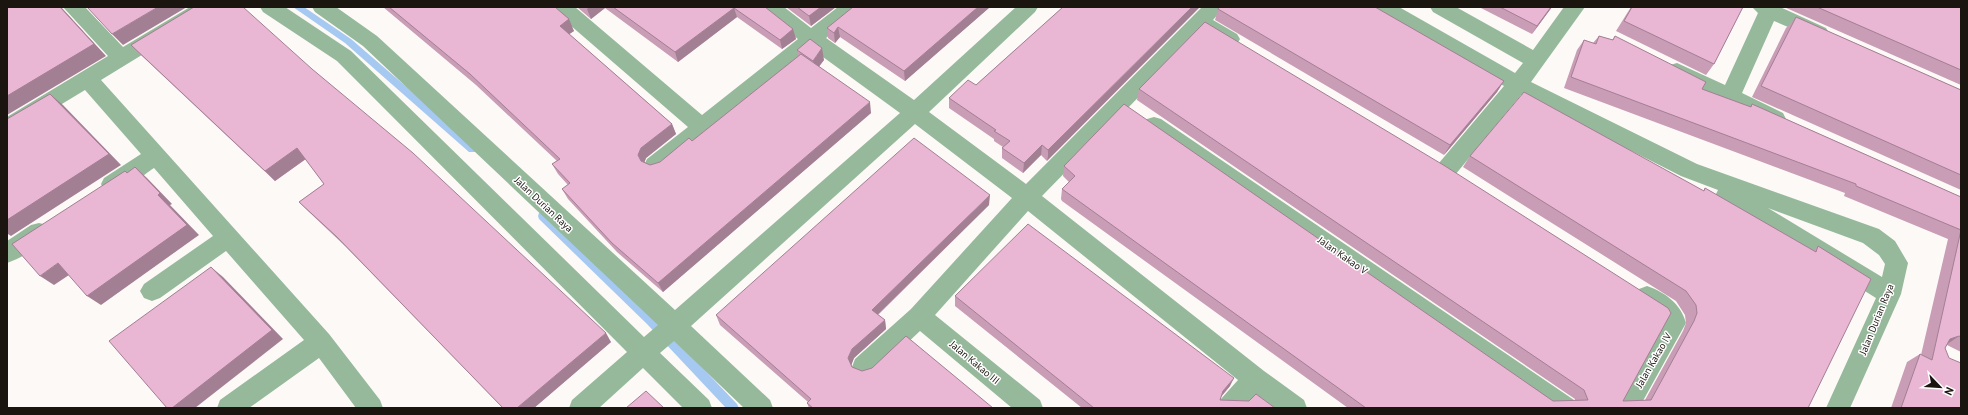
<svg xmlns="http://www.w3.org/2000/svg" width="1968" height="415" font-family="'PT Sans',sans-serif">
  <style>
    .lines { fill: none; stroke-linecap: round; stroke-linejoin: round }
    .stream { fill: #a5c9f1; fill-rule: evenodd }
    .minor { fill: #95b99a; fill-rule: evenodd }
    .wall { fill: #c89db5 }
    .shaded-wall { fill: #a37f94 }
    .building { fill: #e9b6d3; stroke: #a37f94 }
    .labels { text-anchor: middle; stroke-width: 3; stroke-linejoin: round; paint-order: stroke }
    .street-label { font-size: 10px; fill: #1b1510; stroke: #fff }
  </style>
  <rect width="100%" height="100%" fill="#fdf9f6"/>
  <g class="lines">
    <g class="stream">
      <polygon points="293,7 304,7 351,39 475,146 477,149 475,152 469,152 345,43"/>
      <polygon points="543,212 547,213 655,318 737,404 739,408 726,408 647,324 539,219 538,216 539,213"/>
    </g>
    <g class="minor">
      <path d="M 63,7 L 85,7 L 123,47 L 190,7 L 215,7 L 212,12 L 101,80 L 329,334 L 380,400 L 383,408 L 356,408 L 319,358 L 249,408 L 217,408 L 220,400 L 304,340 L 226,251 L 160,298 L 152,301 L 144,298 L 140,291 L 144,284 L 213,236 L 154,168 C 140,177 121,196 104,190 L 101,184 L 104,178 L 141,154 L 85,90 L 14,133 L 7,135 L 7,117 L 108,56 Z"/>
      <path d="M 260,7 L 285,7 L 351,51 L 644,337 L 658,325 L 363,46 L 315,12 L 312,7 L 336,7 L 377,36 L 675,310 L 900,113 L 812,49 L 663,171 L 655,174 L 647,171 L 644,165 L 647,159 L 688,127 L 555,12 L 552,7 L 575,7 L 702,115 L 798,39 L 763,12 L 760,7 L 784,7 L 811,28 L 838,7 L 861,7 L 858,12 L 826,38 L 914,100 L 1016,7 L 1038,7 L 1035,12 L 929,112 L 1026,184 L 1202,7 L 1224,7 L 1213,20 L 1237,34 L 1240,39 L 1237,44 C 1224,48 1213,38 1202,32 L 1042,196 L 1264,371 L 1304,400 L 1307,408 L 1275,408 L 1257,395 L 1245,408 L 1217,408 L 1220,400 L 1238,380 L 1028,211 L 935,315 L 1040,400 L 1043,408 L 1012,408 L 920,331 L 873,375 L 864,378 L 855,375 L 852,367 L 855,359 L 911,309 L 1012,198 L 915,124 L 691,326 L 770,400 L 773,408 L 744,408 L 674,341 L 660,353 L 709,400 L 712,408 L 683,408 L 643,368 L 599,408 L 569,408 L 572,400 L 627,352 L 337,61 L 263,12 Z"/>
      <path d="M 1373,7 L 1399,7 L 1515,73 L 1523,63 L 1433,12 L 1430,7 L 1456,7 L 1533,50 L 1564,7 L 1585,7 L 1531,82 L 1697,164 L 1879,229 L 1895,241 L 1908,263 L 1901,294 L 1850,408 L 1826,408 L 1876,298 L 1719,200 L 1716,194 L 1718,190 L 1681,176 L 1521,95 L 1455,175 L 1447,178 L 1439,175 L 1436,169 L 1439,163 L 1504,86 L 1376,12 ZM 1768,208 L 1863,243 L 1879,255 L 1885,264 L 1882,277 Z"/>
      <polygon points="1752,7 1780,7 1826,28 1829,33 1826,38 1819,40 1774,21 1742,93 1783,113 1786,119 1783,125 1776,127 1723,104 1670,77 1667,71 1670,65 1677,63 1725,85 1758,13"/>
      <polygon points="1154,117 1161,119 1574,400 1577,408 1545,408 1147,131 1144,125 1147,119"/>
      <path d="M 39,223 L 47,225 L 50,232 C 44,246 21,258 7,263 L 7,241 L 31,225 Z"/>
      <path d="M 1647,286 C 1665,292 1681,304 1686,323 L 1639,408 L 1614,408 L 1662,322 C 1655,311 1641,308 1635,296 L 1639,289 Z"/>
    </g>
  </g>
  <g class="wall">
    <polygon points="383,7 555,7 574,31 569,34 672,124 676,134 646,158 644,163 650,165 660,162 692,141 798,56 797,50 824,60 819,66 871,113 663,292 617,252 568,199 562,189 568,185 558,174 552,164 557,161 476,85"/>
    <polygon points="577,7 765,7 793,29 796,39 782,49 737,17 678,62 605,8 591,19"/>
    <polygon points="786,7 836,7 811,26"/>
    <polygon points="990,7 905,81 840,37 835,43 828,38 827,28"/>
    <polygon points="1063,7 1047,161 1041,155 1023,173 1002,158 1002,148 1003,147 994,141 994,139 949,108 949,98 976,85"/>
    <polygon points="1479,7 1552,7 1532,34"/>
    <polygon points="1631,7 1743,7 1714,64 1706,75 1616,31"/>
    <polygon points="1784,7 1961,7 1961,85"/>
    <polygon points="1218,9 1504,81 1497,92 1444,155 1215,20"/>
    <polygon points="1796,17 1961,90 1961,190 1752,97 1786,28"/>
    <polygon points="1599,36 1612,40 1615,36 1702,89 1750,107 1752,104 1961,197 1961,352 1947,345 1945,348 1961,408 1891,408 1907,362 1920,354 1921,355 1948,239 1844,196 1845,193 1564,88 1577,50 1584,40 1593,43"/>
    <polygon points="131,45 611,342 534,408 503,408 346,247 309,212 299,202 324,184 306,159 275,181 142,56"/>
    <polygon points="1139,89 1623,401 1645,400 1683,331 1686,323 1685,315 1676,301 1463,167 1470,156 1703,191 1705,188 1813,251 1818,246 1808,408 1348,408 1062,201 1061,199 1062,189 1069,182 1063,176 1064,166 1553,401 1575,401 1575,399 1137,100"/>
    <polygon points="989,205 878,315 885,320 886,329 854,358 851,365 852,367 862,371 993,408 809,408 807,403 808,402 720,325 716,315"/>
    <polygon points="955,296 1230,386 1221,397 1220,400 1249,401 1275,408 1082,408 955,306"/>
  </g>
  <g class="shaded-wall">
    <polygon points="60,7 62,7 62,8 106,56 7,115 7,96"/>
    <polygon points="158,7 187,7 123,45 112,34"/>
    <polygon points="589,7 604,7 605,8 591,19 587,9"/>
    <polygon points="821,7 836,7 811,26 809,16"/>
    <polygon points="978,7 990,7 905,81 904,71"/>
    <polygon points="1192,7 1200,7 1047,161 1048,150"/>
    <polygon points="1551,7 1552,7 1532,34 1537,26"/>
    <polygon points="734,8 737,17 678,62 675,52"/>
    <polygon points="569,19 574,31 565,37 560,26"/>
    <polygon points="838,27 840,37 835,43 834,33"/>
    <polygon points="793,29 796,39 782,49 780,40"/>
    <polygon points="822,48 824,60 815,72 813,61"/>
    <polygon points="1504,81 1497,92 1444,155 1450,145"/>
    <polygon points="50,94 63,105 121,165 11,236 8,234 7,234 7,220"/>
    <polygon points="870,102 871,113 663,292 658,283"/>
    <polygon points="672,124 676,134 646,158 643,166 638,155 641,148"/>
    <polygon points="1042,145 1041,155 1023,173 1024,163"/>
    <polygon points="297,148 307,158 275,181 265,171"/>
    <polygon points="135,167 147,178 172,204 170,205 199,235 101,305 87,296"/>
    <polygon points="990,195 989,205 873,319 872,310"/>
    <polygon points="58,263 72,273 54,285 40,276"/>
    <polygon points="211,267 223,277 283,339 195,408 172,408"/>
    <polygon points="885,320 886,329 854,358 851,366 848,358 852,349"/>
    <polygon points="606,333 611,342 534,408 517,408"/>
    <polygon points="1959,336 1946,345 1950,339"/>
    <polygon points="1234,378 1230,386 1219,399 1223,391"/>
  </g>
  <g class="building">
    <polygon points="7,7 60,7 94,44 7,96"/>
    <polygon points="87,7 158,7 112,34"/>
    <polygon points="194,7 243,7 312,69 413,153 606,333 517,408 503,408 337,237 299,202 324,184 297,148 265,171 131,45"/>
    <polygon points="389,7 555,7 569,19 560,26 672,124 641,148 638,155 641,161 650,165 660,162 689,138 692,141 801,54 870,102 658,283 612,243 562,189 570,183 552,164 560,159 470,74"/>
    <polygon points="613,7 765,7 793,29 780,40 734,8 675,52"/>
    <polygon points="797,7 821,7 809,16"/>
    <polygon points="853,7 978,7 904,71 838,27 834,33 827,28"/>
    <polygon points="1063,7 1192,7 1048,150 1042,145 1024,163 1002,148 1010,141 994,131 996,130 949,98 968,80 976,85"/>
    <polygon points="1219,7 1375,7 1504,81 1450,145 1218,9"/>
    <polygon points="1500,7 1551,7 1537,26"/>
    <polygon points="1632,7 1743,7 1714,64 1624,21"/>
    <polygon points="1817,7 1961,7 1961,70"/>
    <polygon points="1796,17 1961,90 1961,175 1761,86"/>
    <polygon points="1205,22 1445,166 1668,308 1671,313 1623,401 1651,400 1694,321 1697,313 1696,305 1686,291 1470,156 1524,92 1704,191 1705,188 1816,252 1818,246 1871,279 1808,408 1366,408 1062,189 1075,176 1064,166 1124,104 1553,401 1588,400 1584,390 1139,89"/>
    <polygon points="1599,36 1613,40 1615,36 1706,82 1702,89 1751,107 1752,104 1961,197 1961,337 1959,336 1950,339 1945,348 1949,358 1961,363 1961,408 1901,408 1920,354 1932,360 1961,230 1856,186 1856,184 1571,77 1584,40 1596,44"/>
    <polygon points="810,39 822,48 813,61 797,50"/>
    <polygon points="50,94 109,154 7,220 7,119"/>
    <polygon points="914,138 990,195 872,310 885,320 852,349 848,358 852,367 862,371 872,368 906,336 993,408 813,408 807,403 811,399 716,315"/>
    <polygon points="135,167 160,193 158,195 187,225 87,296 58,263 40,276 12,244 125,171 127,173"/>
    <polygon points="1028,224 1234,378 1223,391 1220,400 1249,401 1256,394 1275,408 1094,408 955,296"/>
    <polygon points="211,267 272,330 172,408 167,408 109,341"/>
    <polygon points="646,391 664,408 626,408"/>
  </g>
  <g class="labels">
    <g class="street-label">
      <text transform="translate(544 204) rotate(43)" y="4">Jalan Durian Raya</text>
      <text transform="translate(1343 255) rotate(35)" y="4">Jalan Kakao V</text>
      <text transform="translate(1876 319) rotate(-68)" y="4">Jalan Durian Raya</text>
      <text transform="translate(1653 360) rotate(-60)" y="4">Jalan Kakao IV</text>
      <text transform="translate(975 362) rotate(40)" y="4">Jalan Kakao III</text>
    </g>
  </g>
  <rect width="1968" height="415" fill="none" stroke="#1b1510" stroke-width="16"/>
  <g transform="translate(1940 387) rotate(115)" stroke="#ffffff" stroke-width="3" paint-order="stroke">
  <path d="M0-3L7 15L0 10L-7 15Z" fill="#1b1510"/>
  <text y="-6" font-size="11" font-weight="bold" text-anchor="middle" fill="#1b1510">N</text>
  </g>
</svg>
